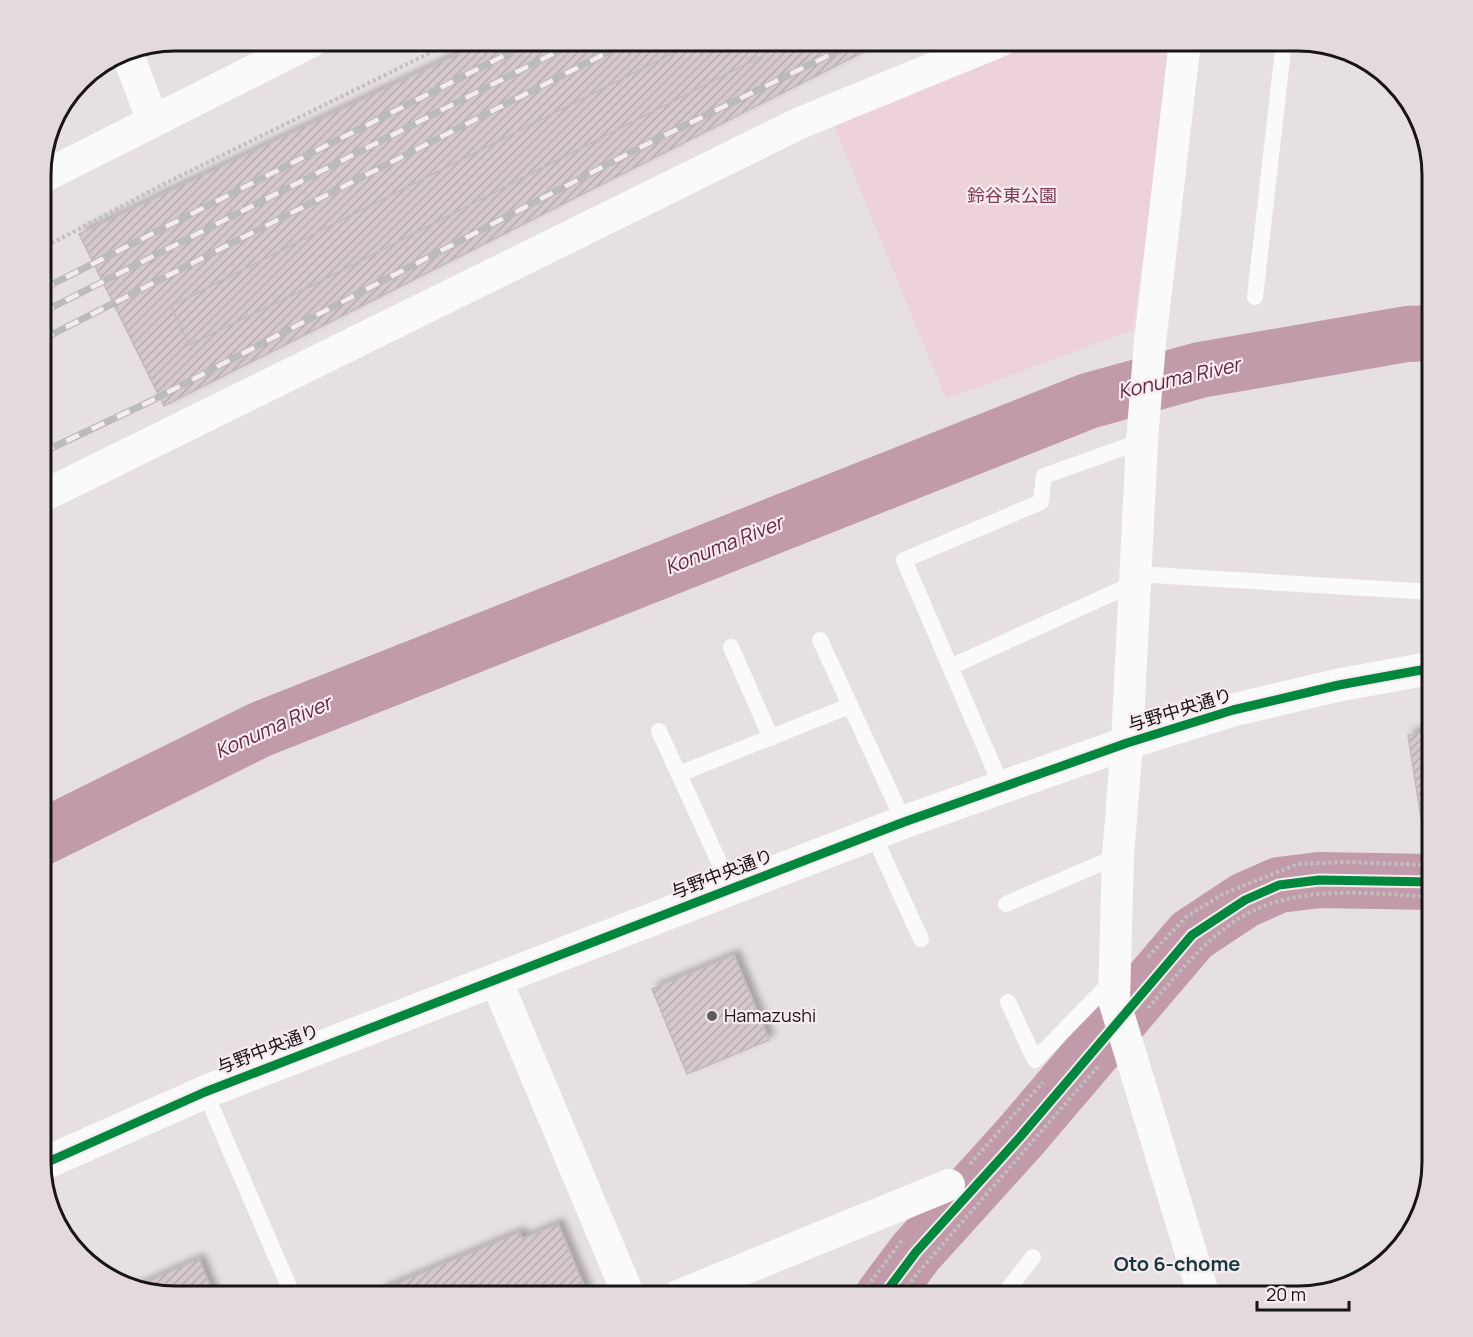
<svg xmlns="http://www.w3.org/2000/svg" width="1473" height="1337" font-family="Manrope,'Noto Sans JP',sans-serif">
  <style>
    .green { fill: #edd2da }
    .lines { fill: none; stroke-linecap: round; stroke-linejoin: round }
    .river { stroke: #c19ba9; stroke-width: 56 }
    .building { fill: url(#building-hatch); stroke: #c0bbbd; stroke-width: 1.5; filter: url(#shadow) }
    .path { stroke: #c1bfbf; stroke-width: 4; stroke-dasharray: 3 3; stroke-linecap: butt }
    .lane { stroke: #fbfafb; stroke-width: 16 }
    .street { stroke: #fbfafb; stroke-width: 32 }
    .secondary { stroke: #fbfafb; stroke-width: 33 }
    .rail-casing { stroke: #bcbbbb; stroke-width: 7 }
    .rail { stroke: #f6ebee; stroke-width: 4.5; stroke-dasharray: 14; stroke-linecap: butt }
    .cycleway-casing { stroke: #f6ebee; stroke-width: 13 }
    .cycleway { stroke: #00873e; stroke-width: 9 }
    .poi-dot { fill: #605c5d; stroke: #f6ebee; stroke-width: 2 }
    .labels { text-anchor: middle; stroke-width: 4.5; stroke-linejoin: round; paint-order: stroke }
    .park-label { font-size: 18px; fill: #7e3a56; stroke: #f6ebee }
    .street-label { font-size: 18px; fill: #181516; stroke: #f6ebee }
    .poi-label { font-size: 18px; fill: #181516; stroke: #f6ebee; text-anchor: start }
    .water-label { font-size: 20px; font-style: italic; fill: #652440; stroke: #f6ebee }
    .neighbourhood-label { font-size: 20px; font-weight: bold; fill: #17393d; stroke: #f6ebee }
    .rim { fill: none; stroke: #181516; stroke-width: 3 }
  </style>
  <defs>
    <pattern id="building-hatch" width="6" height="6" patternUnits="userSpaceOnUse" patternTransform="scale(1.5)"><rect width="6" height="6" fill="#d5c8cd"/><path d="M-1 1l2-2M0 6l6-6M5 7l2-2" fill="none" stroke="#b6abaf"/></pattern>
    <filter id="shadow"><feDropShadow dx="5.5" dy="-5.5" stdDeviation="3" flood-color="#0004"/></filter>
  </defs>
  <rect width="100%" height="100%" fill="#e6e0e2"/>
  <polygon class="green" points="1024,41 1173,41 1133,330 946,399 833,124"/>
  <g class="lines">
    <g class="river">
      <polyline points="41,838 259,730 1088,401 1200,370 1407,334 1432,333"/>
      <polyline points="883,1296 916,1252 1020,1137 1192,935 1245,900 1279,885 1319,880 1432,882"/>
    </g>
  </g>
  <g class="building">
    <polygon points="485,41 885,41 164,406 79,234"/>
    <polygon points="697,41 791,41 313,285 189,345 171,306"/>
    <polygon points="1432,731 1432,816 1421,818 1408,735"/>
    <polygon points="734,955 769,1040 687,1074 652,989"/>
    <polygon points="558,1224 587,1293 579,1296 381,1296 379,1291 520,1232 522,1239"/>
    <polygon points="199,1259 214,1296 174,1296 133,1288"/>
  </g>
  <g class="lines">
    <g class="path">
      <polyline points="41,249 164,184 454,41"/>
      <polyline points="1148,957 1186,917 1223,894 1298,864 1345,862 1432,865"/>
      <path d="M 1148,1008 C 1173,979 1197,949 1228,926 C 1285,882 1365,893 1432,897"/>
      <polyline points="970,1164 1043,1082"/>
      <polyline points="860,1296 903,1239"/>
      <polyline points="900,1296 916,1275 1100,1064"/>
    </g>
    <g class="lane">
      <polyline points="1255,297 1284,41"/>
      <polyline points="1135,574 1432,592"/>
      <polyline points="820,640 904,822"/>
      <polyline points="731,647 771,738"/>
      <polyline points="950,667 1133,584"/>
      <polyline points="659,731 731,888"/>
      <polyline points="679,774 849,706"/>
      <polyline points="1002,787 904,560 1041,502 1044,476 1142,441"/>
      <polyline points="873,834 921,939"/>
      <polyline points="1006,904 1118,856"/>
      <polyline points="1008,1002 1035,1060 1114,979"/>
      <polyline points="205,1092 293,1296"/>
      <polyline points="1003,1296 1033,1257"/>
    </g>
    <g class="street">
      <polyline points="1185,41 1150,342 1142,441 1127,743 1118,856 1114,1000 1204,1296"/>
      <polyline points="126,50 153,121"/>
      <polyline points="41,178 312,41"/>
      <polyline points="41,497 800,123 1000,41"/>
      <polyline points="496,980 629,1296"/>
      <polyline points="678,1296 949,1185"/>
    </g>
    <polyline class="secondary" points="41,1165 205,1092 904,822 1127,743 1233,710 1339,685 1432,668"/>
    <g class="rail-casing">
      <g id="rail">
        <polyline points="41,290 533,41"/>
        <polyline points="41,313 578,41"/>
        <polyline points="41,340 630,41"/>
        <polyline points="41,453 151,401 643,146 858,41"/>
      </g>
    </g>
    <use href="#rail" class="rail"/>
    <g class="cycleway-casing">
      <g id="cycleway">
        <polyline points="41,1165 205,1092 904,822 1127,743 1233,710 1339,685 1432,668"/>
        <polyline points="883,1296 916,1252 1020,1137 1192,935 1245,900 1279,885 1319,880 1432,882"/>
      </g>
    </g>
    <use href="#cycleway" class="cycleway"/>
  </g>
  <circle class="poi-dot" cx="712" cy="1016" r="6"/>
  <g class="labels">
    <g class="park-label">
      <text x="1012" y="202">鈴谷東公園</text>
    </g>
    <g class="street-label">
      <text transform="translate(1180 710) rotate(-17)" y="6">与野中央通り</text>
      <text transform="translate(722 874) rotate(-21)" y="6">与野中央通り</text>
      <text transform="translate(268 1049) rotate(-21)" y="6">与野中央通り</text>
    </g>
    <g class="poi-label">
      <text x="724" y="1022">Hamazushi</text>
    </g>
    <g class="water-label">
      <text transform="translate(1179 378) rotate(-13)" y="7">Konuma River</text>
      <text transform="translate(724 545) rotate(-22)" y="7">Konuma River</text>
      <text transform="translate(273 727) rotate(-24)" y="7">Konuma River</text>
    </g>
    <g class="neighbourhood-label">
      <text x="1177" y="1271">Oto 6-chome</text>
    </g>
  </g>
  <path d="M0 0H1473V1337H0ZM175 51H1298A124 124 0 0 1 1422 175V1162A124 124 0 0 1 1298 1286H175A124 124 0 0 1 51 1162V175A124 124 0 0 1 175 51Z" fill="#e4dadd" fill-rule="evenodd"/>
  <path class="rim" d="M175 51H1298A124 124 0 0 1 1422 175V1162A124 124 0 0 1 1298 1286H175A124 124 0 0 1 51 1162V175A124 124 0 0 1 175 51Z"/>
  <path d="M1257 1301v9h92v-9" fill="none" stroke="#181516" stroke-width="3"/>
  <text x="1266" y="1301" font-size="18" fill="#181516" stroke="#f6ebee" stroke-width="4.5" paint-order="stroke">20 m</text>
</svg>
